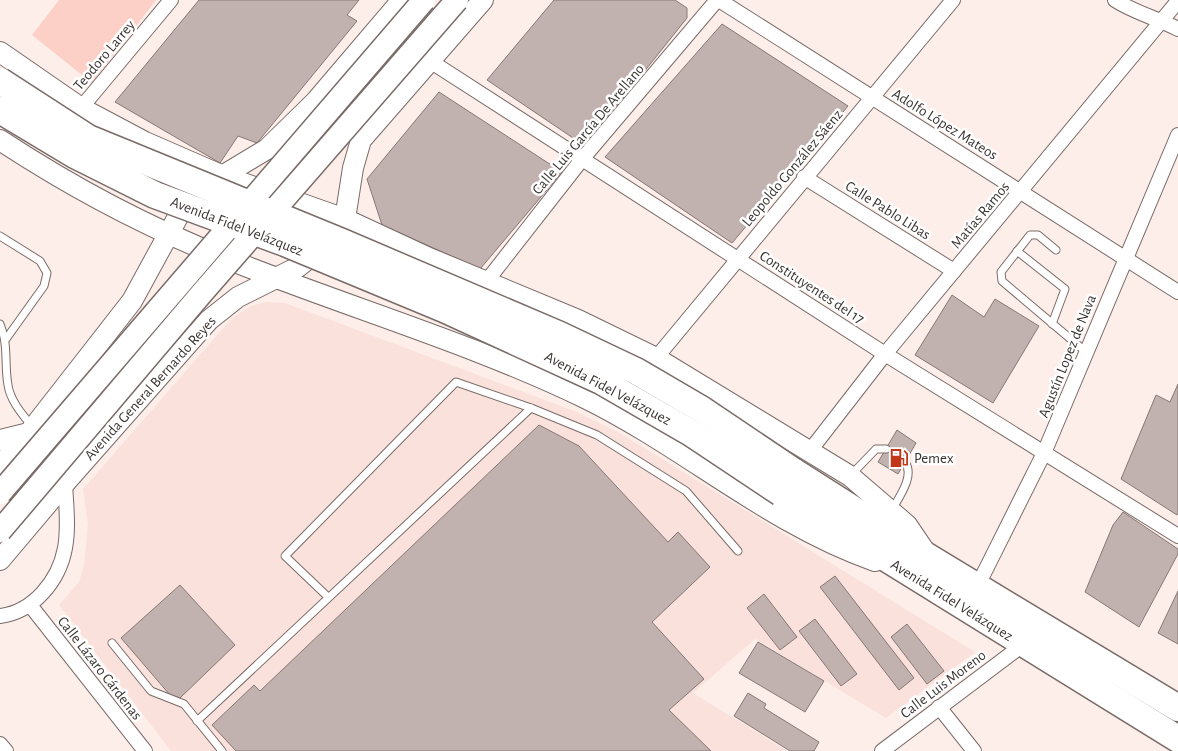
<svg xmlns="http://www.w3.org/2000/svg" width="1178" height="751" font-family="'Alegreya Sans',sans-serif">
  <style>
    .built { fill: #fae1dc }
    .green { fill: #fcd0c6 }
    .building { fill: #c2b2af; stroke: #877875 }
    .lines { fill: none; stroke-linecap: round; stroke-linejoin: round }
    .lane-casing { stroke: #796b67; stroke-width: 9 }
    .street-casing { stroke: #796b67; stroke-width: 16 }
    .secondary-casing { stroke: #796b67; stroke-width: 22 }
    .highway-casing { stroke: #796b67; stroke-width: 29 }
    .lane { stroke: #fff; stroke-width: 7 }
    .street { stroke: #fff; stroke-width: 14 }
    .secondary { stroke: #fff; stroke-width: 20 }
    .highway { stroke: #fff; stroke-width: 26 }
    .primary-bridge-casing { stroke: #796b67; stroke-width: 25; stroke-linecap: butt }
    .highway-bridge-casing { stroke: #796b67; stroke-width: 29; stroke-linecap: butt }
    .primary-bridge { stroke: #fff; stroke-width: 22 }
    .highway-bridge { stroke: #fff; stroke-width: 26 }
    .labels { text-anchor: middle; stroke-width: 5; stroke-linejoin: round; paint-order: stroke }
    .street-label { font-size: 15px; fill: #383230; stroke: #fff }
    .poi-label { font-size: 15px; fill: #383230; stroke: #fff; text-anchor: start }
  </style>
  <rect width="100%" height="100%" fill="#feeeea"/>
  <polygon class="built" points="266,302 285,303 577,412 620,433 975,652 886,718 755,639 693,693 787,751 171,751 59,605 79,582 84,565 88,524 83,489 232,318 251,306"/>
  <polygon class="green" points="59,0 156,0 92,83 32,35"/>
  <g class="building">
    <polygon points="199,0 359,0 347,15 357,21 257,143 238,136 220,163 115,102"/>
    <polygon points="554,0 675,0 687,8 687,18 592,137 579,142 487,80"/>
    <polygon points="722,24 848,106 732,243 605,157"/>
    <polygon points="439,92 562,172 480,269 382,225 367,179"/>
    <polygon points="952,295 984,317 995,299 1039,326 993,403 915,355"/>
    <polygon points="1178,384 1178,513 1177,515 1121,479 1156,395 1170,402"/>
    <polygon points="539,425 579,446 668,542 678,532 710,567 652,622 704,679 669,710 711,751 236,751 212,725 254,685 260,691"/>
    <polygon points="897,430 916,443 898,474 878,462"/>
    <polygon points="1123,512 1178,549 1178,554 1139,627 1085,592 1113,525"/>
    <polygon points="835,576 914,678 899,690 820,587"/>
    <polygon points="180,585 235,645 180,698 170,695 121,638"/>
    <polygon points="1178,591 1178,644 1158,633"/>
    <polygon points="764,594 797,637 780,650 747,608"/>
    <polygon points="815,619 857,674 841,686 799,631"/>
    <polygon points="907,624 944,671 927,684 891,637"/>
    <polygon points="758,642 824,681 805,712 739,673"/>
    <polygon points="748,693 766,704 764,708 819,742 814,751 790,751 734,716"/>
  </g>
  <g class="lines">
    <g class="lane-casing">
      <g id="lane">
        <polyline points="0,236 40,261 47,273 44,286 6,339"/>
        <polyline points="1056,250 1038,235 1030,235 1001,272 1002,281 1086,352"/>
        <polyline points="1017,251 1065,289 1052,324"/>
        <path d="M 0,324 C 9,346 4,363 8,385 C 10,400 22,414 31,425"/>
        <polyline points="850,476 876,449 886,449"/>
        <path d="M 892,510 C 899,497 915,476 905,462"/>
        <polyline points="328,597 285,556 456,382 531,408 597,435 686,491 738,551"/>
        <polyline points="112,643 151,691 184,704 222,751"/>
        <polyline points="197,721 531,408"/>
      </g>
    </g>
    <g class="street-casing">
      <g id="street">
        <polyline points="719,0 1178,292"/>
        <path d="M 1115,0 C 1135,13 1157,18 1178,29"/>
        <polyline points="430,61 885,354 1178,536"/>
        <polyline points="81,108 171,0"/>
        <polyline points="804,177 954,271"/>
        <polyline points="486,282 583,158 717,0"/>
        <polyline points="656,358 953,0"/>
        <polyline points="809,452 885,354 1178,1"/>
        <polyline points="978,585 1044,453 1178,135"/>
        <polyline points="30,605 145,751"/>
        <path d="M 0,616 C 33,612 59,581 65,548 C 69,527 66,504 65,483"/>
        <polyline points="939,707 974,751"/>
        <polyline points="0,744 6,751"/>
        <polyline points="882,751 1024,644"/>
      </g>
    </g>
    <g class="secondary-casing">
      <g id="secondary">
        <polyline points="0,52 81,108 145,142 223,176 345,219 429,258 578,320 656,358 850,476 907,525 926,553"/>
        <path d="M 0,140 C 70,186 147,227 225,258 C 344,306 469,342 585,398 C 685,447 769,524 875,561"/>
        <polyline points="0,440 29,433"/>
        <polyline points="0,466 29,433 132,301 180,213 199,190 267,149 316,101 402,0"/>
        <polyline points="0,560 65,483 209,320 238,297 298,267 332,240 345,219 353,168 361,140 483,0"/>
      </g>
    </g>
    <g class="highway-casing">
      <g id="highway">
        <polyline points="793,471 928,557 1178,708"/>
        <polyline points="781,493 1178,739"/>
      </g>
    </g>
    <use href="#lane" class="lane"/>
    <use href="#street" class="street"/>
    <use href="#secondary" class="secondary"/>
    <use href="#highway" class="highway"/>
    <g class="primary-bridge-casing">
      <g id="primary-bridge">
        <polyline points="0,493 424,0"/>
        <polyline points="0,531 202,293 457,0"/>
      </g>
    </g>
    <g class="highway-bridge-casing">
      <g id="highway-bridge">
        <polyline points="0,81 88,138 342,242 560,335 636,371 701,409 793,471"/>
        <polyline points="0,110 75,155 155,195 285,243 444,309 601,381 691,433 781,493"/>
      </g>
    </g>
    <use href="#primary-bridge" class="primary-bridge"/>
    <use href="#highway-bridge" class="highway-bridge"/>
  </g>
  <defs>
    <g id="fuel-bare" transform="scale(1.5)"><path d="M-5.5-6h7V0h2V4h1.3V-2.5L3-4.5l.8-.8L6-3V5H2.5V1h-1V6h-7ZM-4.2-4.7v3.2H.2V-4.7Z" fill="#c13616" stroke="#fff" stroke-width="2.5" paint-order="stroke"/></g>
  </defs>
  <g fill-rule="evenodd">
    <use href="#fuel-bare" x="899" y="458"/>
  </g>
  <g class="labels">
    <g class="street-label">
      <text transform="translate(104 55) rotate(-50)" y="5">Teodoro Larrey</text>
      <text transform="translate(945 124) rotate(32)" y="5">Adolfo López Mateos</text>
      <text transform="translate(588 129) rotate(-50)" y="5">Calle Luis García De Arellano</text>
      <text transform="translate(792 168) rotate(-50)" y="5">Leopoldo González Sáenz</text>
      <text transform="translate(888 210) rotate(32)" y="5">Calle Pablo Libas</text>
      <text transform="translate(980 215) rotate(-50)" y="5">Matías Ramos</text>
      <text transform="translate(237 226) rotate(21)" y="5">Avenida Fidel Velázquez</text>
      <text transform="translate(812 287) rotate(33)" y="5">Constituyentes del 17</text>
      <text transform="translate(1067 356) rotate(-68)" y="5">Agustín Lopez de Nava</text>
      <text transform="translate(150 388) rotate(-48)" y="5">Avenida General Bernardo Reyes</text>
      <text transform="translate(608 388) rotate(28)" y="5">Avenida Fidel Velázquez</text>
      <text transform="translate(952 600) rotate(32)" y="5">Avenida Fidel Velázquez</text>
      <text transform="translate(100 668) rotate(52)" y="5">Calle Lázaro Cárdenas</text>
      <text transform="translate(943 684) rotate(-37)" y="5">Calle Luis Moreno</text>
    </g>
    <g class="poi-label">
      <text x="914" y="463">Pemex</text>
    </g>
  </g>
</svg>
